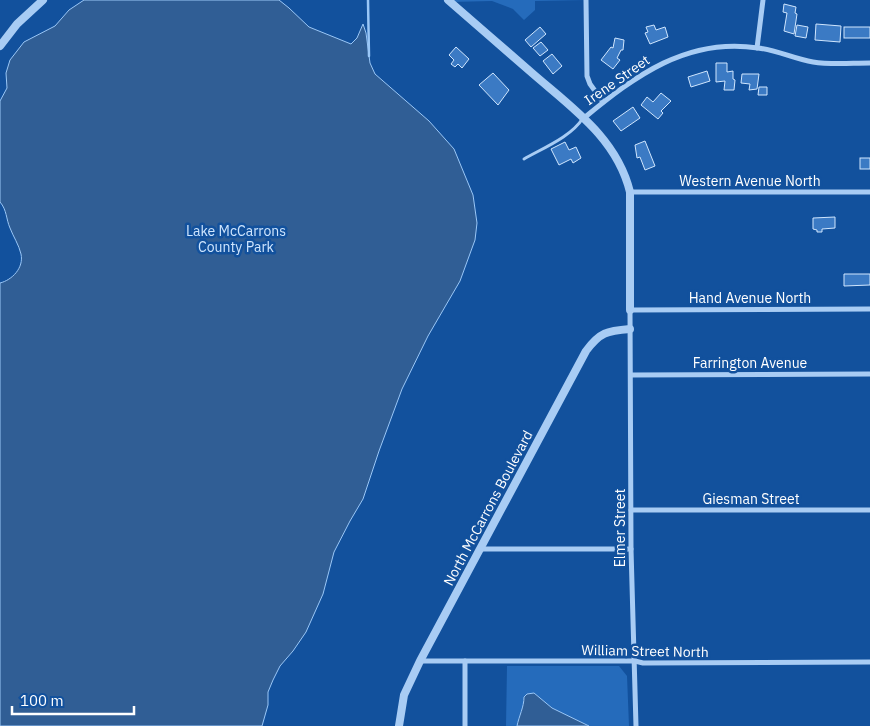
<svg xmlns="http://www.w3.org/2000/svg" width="870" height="726" font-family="'IBM Plex Sans',sans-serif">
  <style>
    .green { fill: #256bbb }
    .water { fill: #305e95; stroke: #9ac7f7 }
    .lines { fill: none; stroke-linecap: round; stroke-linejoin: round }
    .stream { stroke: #9ac7f7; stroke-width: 2.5 }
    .building { fill: #3b7ac4; stroke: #d0e6fe }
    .service { stroke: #a8ccf4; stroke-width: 3 }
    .minor { stroke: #a8ccf4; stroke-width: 5 }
    .tertiary { stroke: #a8ccf4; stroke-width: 8 }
    .labels { text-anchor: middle; stroke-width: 5; stroke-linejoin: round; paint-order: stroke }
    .street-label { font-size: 14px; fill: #fff; stroke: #12519d }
    .park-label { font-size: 14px; fill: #d0e6fe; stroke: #12519d }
  </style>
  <rect width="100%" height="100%" fill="#12519d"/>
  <g class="green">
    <polygon points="448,0 586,0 535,1 535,10 524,20 513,9 492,1 449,2"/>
    <path d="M 507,666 L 619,666 L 627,676 L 629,726 L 589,726 L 552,708 L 534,693 L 524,697 C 524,707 519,716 517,726 L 506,726 Z"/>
  </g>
  <g class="water">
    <path d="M 84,0 L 279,0 L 289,8 L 309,27 L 351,44 L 357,38 L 363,24 L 366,33 L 370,63 L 375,74 L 429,121 L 454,149 L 473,195 L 477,223 L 475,240 L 460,281 L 428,336 L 402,389 L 379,451 L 363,499 L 350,521 L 334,552 L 323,594 L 306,632 L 293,651 L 280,666 L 273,680 L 268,692 L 268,705 L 262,726 L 0,726 L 0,283 C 12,280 24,268 21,254 C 19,245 13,236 10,228 C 6,219 7,210 0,202 L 0,101 L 7,88 L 6,73 L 10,60 L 24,42 L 55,26 L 69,10 Z"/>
    <path d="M 534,693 L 552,708 L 589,726 L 517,726 C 519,716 524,707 524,697 L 527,694 Z"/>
  </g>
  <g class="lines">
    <polyline class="stream" points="368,0 369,56"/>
  </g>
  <g class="building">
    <polygon points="784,4 796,7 795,13 797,14 794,34 784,31 787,13 783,12"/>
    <polygon points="816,24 841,26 840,42 815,40"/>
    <polygon points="654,25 656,30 665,27 668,37 650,44 645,33 648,32 646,27"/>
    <polygon points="797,25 808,27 806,38 795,36"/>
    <polygon points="540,27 546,34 531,47 525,40"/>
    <rect x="844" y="27" width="26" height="11"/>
    <polygon points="615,38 624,40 623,50 621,50 617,58 620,60 613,69 601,60 611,47 613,48"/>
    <polygon points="541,42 548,50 540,56 533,48"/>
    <polygon points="456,47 469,59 462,68 458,64 455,67 451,64 454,60 449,55"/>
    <polygon points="552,54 562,66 553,74 543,61"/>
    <polygon points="716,63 727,63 727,72 733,71 733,79 735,80 734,90 724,90 725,81 716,82"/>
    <polygon points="707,71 710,81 691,87 688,77"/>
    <polygon points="493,73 509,90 498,105 479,85"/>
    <polygon points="742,74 759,74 757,89 749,90 750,84 741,83"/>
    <polygon points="759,87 767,87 767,95 758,95"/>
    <polygon points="661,93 671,101 661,111 663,113 658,119 641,105 647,97 653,102"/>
    <polygon points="633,107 640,118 621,131 613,121"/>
    <polygon points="645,141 655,166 645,170 640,157 637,158 635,145"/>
    <polygon points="565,142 569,150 576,147 581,158 573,163 571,159 559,165 551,149"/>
    <rect x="860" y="158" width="10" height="11"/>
    <polygon points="835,217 835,228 822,229 822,232 817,232 817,230 813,229 813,218"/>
    <polygon points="844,274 870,274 870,285 844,286"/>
  </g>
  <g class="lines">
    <path class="service" d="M 524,159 C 543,148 571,137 583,118"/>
    <g class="minor">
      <polyline points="586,0 587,76 590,84 603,102"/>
      <polyline points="757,48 763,0"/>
      <path d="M 584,118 C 635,76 687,37 758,48 C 777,50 794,59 813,62 C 831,65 851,63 870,63"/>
      <polyline points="630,192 870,192"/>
      <polyline points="631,375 870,374"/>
      <polyline points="631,510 870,510"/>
      <polyline points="480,549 631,549"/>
      <polyline points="420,661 635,661 643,663 870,662"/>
      <polyline points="465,661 465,726"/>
      <polyline points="636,726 631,549 630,310 870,309"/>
    </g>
    <g class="tertiary">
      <path d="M 448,0 C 476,24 504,49 532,73 C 571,107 617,138 630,192 L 630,310"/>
      <polyline points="0,46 17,24 43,0"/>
      <path d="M 399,726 L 404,695 L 420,661 L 586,351 C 600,332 607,331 630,329"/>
    </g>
  </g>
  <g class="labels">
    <g class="street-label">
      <text transform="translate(617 80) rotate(-35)" y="5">Irene Street</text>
      <text x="750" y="186">Western Avenue North</text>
      <text x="750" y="303">Hand Avenue North</text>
      <text x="750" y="368">Farrington Avenue</text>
      <text x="751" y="504">Giesman Street</text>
      <text transform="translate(488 508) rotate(-62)" y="5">North McCarrons Boulevard</text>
      <text transform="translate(620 528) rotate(-90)" y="5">Elmer Street</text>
      <text transform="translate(645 651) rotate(1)" y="5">William Street North</text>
    </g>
    <g class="park-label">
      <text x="236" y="236">Lake McCarrons<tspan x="236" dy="16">County Park</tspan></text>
    </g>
  </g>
  <path d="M12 706v8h122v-8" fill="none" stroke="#ffffff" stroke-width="2.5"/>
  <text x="20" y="706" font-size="15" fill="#ffffff" stroke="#12519d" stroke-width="4" paint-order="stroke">100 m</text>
</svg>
